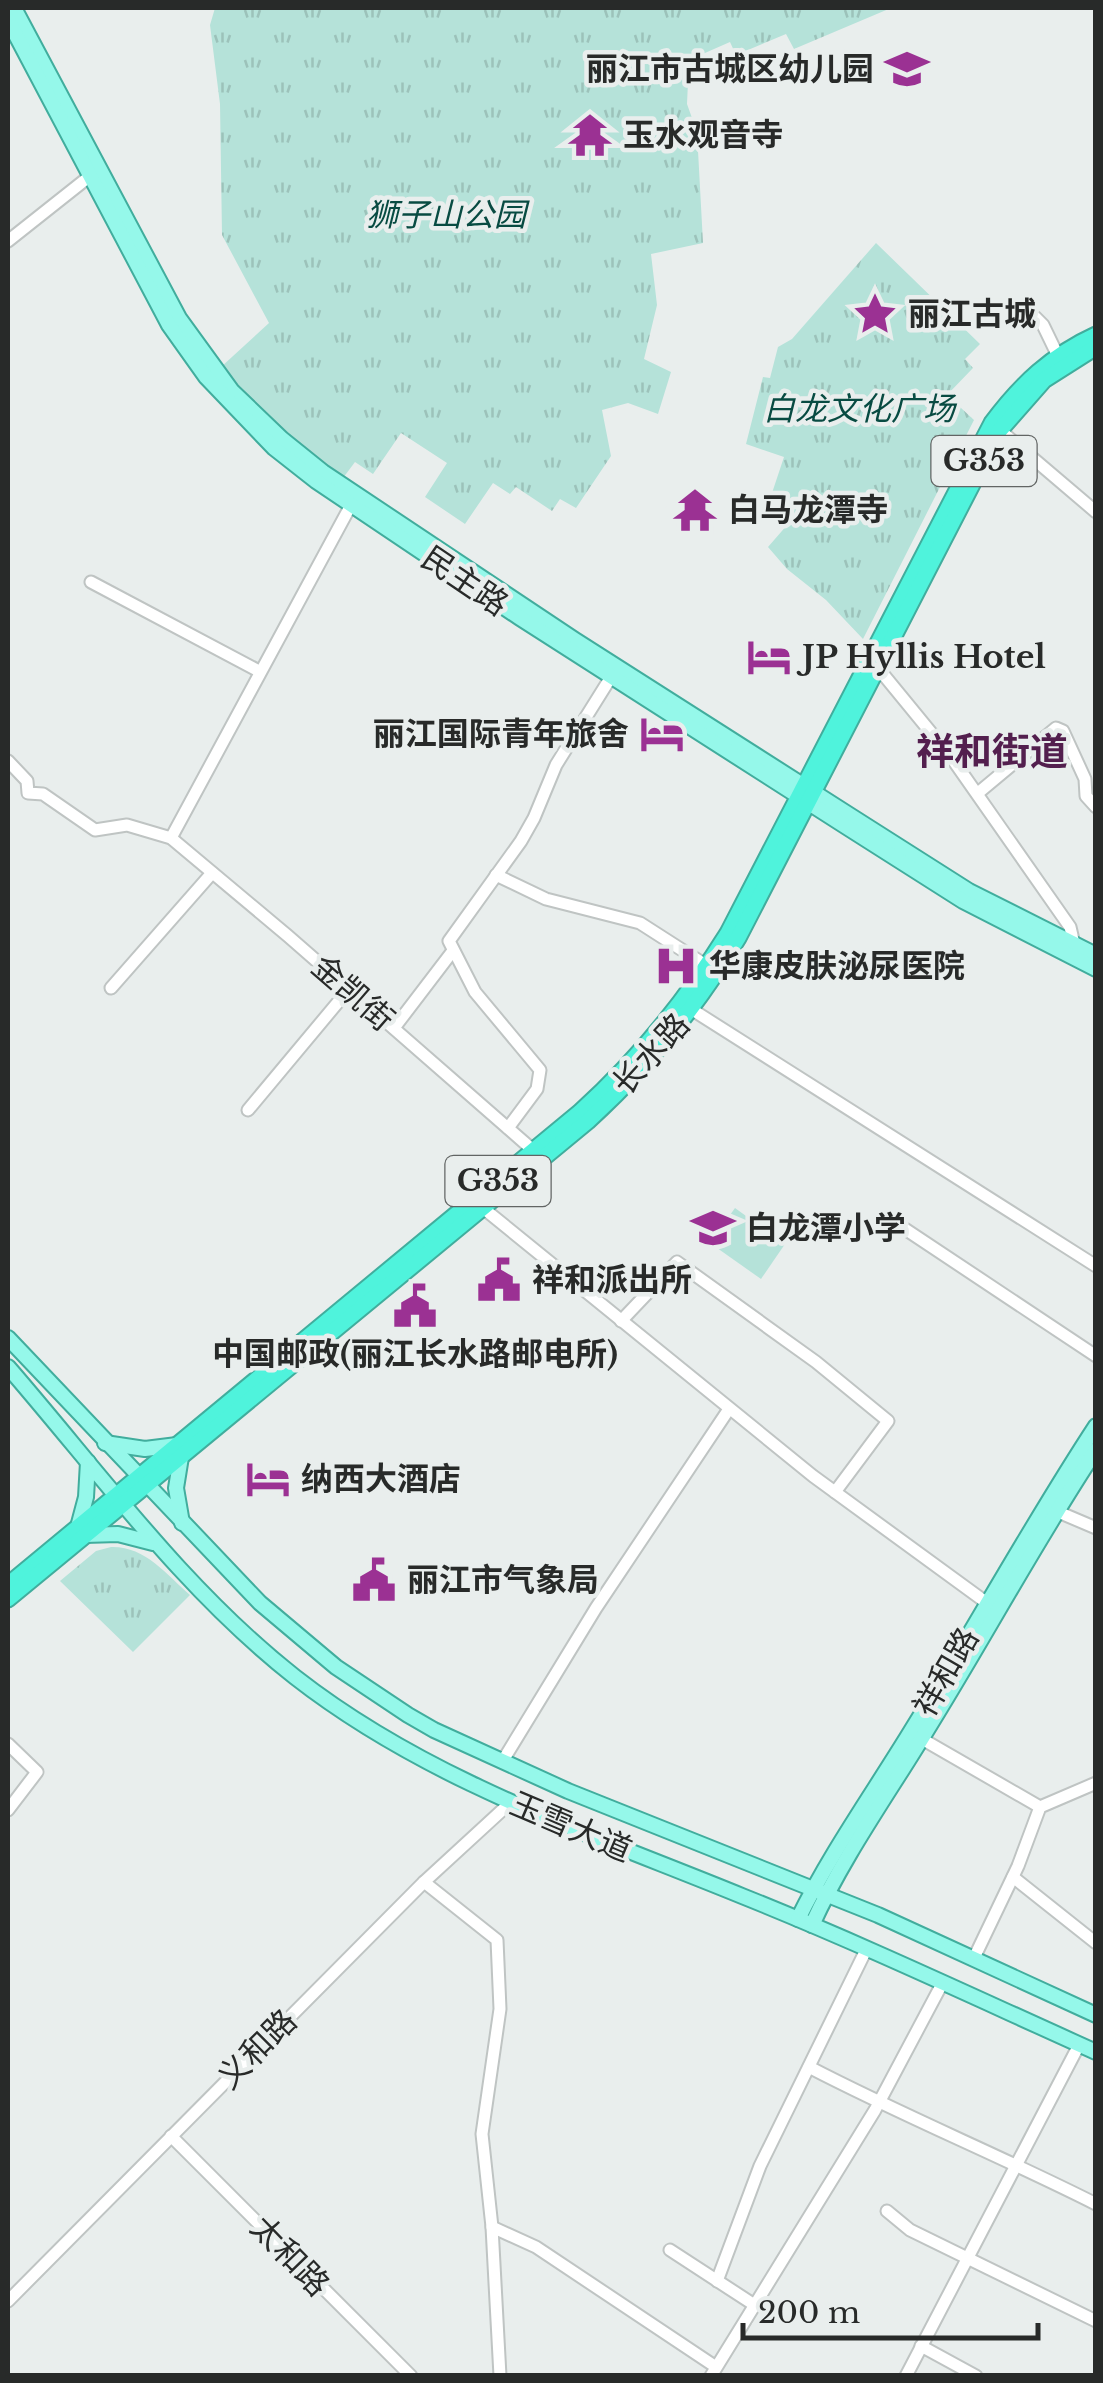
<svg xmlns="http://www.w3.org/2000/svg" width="1103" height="2383" font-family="'Libre Baskerville','Noto Sans SC',serif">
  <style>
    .park { fill: url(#park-tufts) }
    .garden { fill: #b5e2d9 }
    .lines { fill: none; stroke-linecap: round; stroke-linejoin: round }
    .minor-casing { stroke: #bfc4c3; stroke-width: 15 }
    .major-casing { stroke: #41ad9d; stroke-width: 18 }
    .highway-casing { stroke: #41ad9d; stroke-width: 19 }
    .minor { stroke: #fff; stroke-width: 11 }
    .major { stroke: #95f8ea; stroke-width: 14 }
    .highway { stroke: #4ff3dc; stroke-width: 15 }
    .labels { text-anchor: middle; stroke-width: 9; stroke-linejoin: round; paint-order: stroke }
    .shield { fill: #e9eeed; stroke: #626564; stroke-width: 2.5 }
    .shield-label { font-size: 30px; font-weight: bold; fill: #282a29 }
    .poi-label { font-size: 32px; font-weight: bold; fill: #282a29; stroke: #e9eeed; text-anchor: start }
    .park-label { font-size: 32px; font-style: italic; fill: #084b42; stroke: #e9eeed }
    .street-label { font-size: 32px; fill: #282a29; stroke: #e9eeed }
    .quarter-label { font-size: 38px; font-weight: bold; fill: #531f4e; stroke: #e9eeed }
  </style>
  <defs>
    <pattern id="park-tufts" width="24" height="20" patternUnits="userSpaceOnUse" patternTransform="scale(2.5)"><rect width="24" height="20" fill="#b5e2d9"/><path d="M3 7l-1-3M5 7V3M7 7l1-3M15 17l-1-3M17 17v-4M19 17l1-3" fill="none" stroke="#9cc2ba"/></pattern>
  </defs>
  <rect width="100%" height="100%" fill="#e9eeed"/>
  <g class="park">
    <polygon points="215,8 891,8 794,49 786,34 736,55 730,42 689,60 687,104 697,132 703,243 651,254 657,305 644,359 671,372 658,414 628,403 602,410 611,456 576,508 560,499 552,511 516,487 510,494 493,483 465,524 425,497 447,463 401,433 373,474 355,462 343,478 281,432 221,367 269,323 222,235 220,104 210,25"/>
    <polygon points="876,243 980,344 965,359 973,368 947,395 974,420 863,639 826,600 787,569 768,547 788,524 769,502 784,457 746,444 763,377 770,378 778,347 792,339"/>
    <path d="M 111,1547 C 145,1546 166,1574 190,1595 L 133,1652 L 60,1581 L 96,1551 Z"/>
  </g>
  <polygon class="garden" points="735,1208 785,1244 761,1279 710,1243"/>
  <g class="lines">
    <g class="minor-casing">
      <g id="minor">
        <polyline points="8,241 90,176"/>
        <polyline points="1035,317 1043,325 1058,356"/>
        <polyline points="995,426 1096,512"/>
        <polyline points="91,582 259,671"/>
        <polyline points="878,668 951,757 1070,927 1074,944"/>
        <polyline points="8,761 27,781 28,793 43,794 95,830 127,825 171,838 288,936 534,1151"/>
        <polyline points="978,793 1056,728 1063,731 1085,779 1086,796 1096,807"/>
        <polyline points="171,838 351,505"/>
        <polyline points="496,875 546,899 640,923 707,966"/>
        <polyline points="111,988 212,873"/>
        <polyline points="691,1009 1096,1266"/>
        <polyline points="394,1028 452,952"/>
        <polyline points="248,1110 349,989"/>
        <polyline points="508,1128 537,1089 540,1070 475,992 449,941 521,841 534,818 556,765 611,677"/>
        <polyline points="483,1208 813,1476 987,1603"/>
        <polyline points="905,1229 1096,1356"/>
        <polyline points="621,1321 677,1262 816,1362 888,1421 835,1492"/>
        <polyline points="1056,1511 1096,1528"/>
        <polyline points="922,1739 1040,1807"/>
        <polyline points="8,1744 37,1772 8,1810"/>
        <polyline points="502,1762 596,1608 729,1409"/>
        <polyline points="1013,1877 1096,1943"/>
        <polyline points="424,1882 497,1940 500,2009 482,2134 492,2227 500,2376"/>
        <polyline points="974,1958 1018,1866 1040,1807 1096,1783"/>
        <path d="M 809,2067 C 903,2116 1001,2156 1096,2204"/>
        <polyline points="171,2136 411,2376"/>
        <polyline points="887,2211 910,2230 1096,2321"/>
        <polyline points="492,2227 536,2247 716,2367"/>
        <polyline points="670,2250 756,2306"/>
        <polyline points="717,2281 760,2166 867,1948"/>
        <polyline points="8,2301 424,1882 511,1802"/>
        <polyline points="921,2346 976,2376"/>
        <polyline points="711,2376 875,2110 943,1982"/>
        <polyline points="906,2376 1079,2045"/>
      </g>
    </g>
    <g class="major-casing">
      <g id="major">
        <polyline points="14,8 179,318 232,391 282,439 323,472 575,640 851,816 969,891 1096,955"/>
        <polyline points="8,20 169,325 206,377 274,448 316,481 520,618 845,826 963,901 1096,969"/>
        <polyline points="8,1338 260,1603 336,1667 408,1715 434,1730 568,1791 878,1915 1096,2015"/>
        <path d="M 8,1367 C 100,1473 183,1589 295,1677 C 428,1781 588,1833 742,1896 C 862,1944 978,1999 1096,2052"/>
        <polyline points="105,1443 145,1449 177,1445"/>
        <polyline points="181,1457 176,1488 182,1523"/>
        <polyline points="78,1527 86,1497 88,1462"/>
        <polyline points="85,1535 118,1534 153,1543"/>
        <path d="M 798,1919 C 831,1852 874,1792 913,1728 C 975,1628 1031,1525 1096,1426"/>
        <path d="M 812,1925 C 843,1857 886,1797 925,1733 C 983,1640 1035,1542 1096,1450"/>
      </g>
    </g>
    <g class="highway-casing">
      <g id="highway">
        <path d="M 8,1585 L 580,1112 C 639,1059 686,1000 728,933 L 992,423 C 1020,385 1052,355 1096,335"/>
        <path d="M 8,1599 L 588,1121 C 647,1067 697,1007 738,938 L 1000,430 L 1044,380 L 1096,347"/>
      </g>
    </g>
    <use href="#minor" class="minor"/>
    <use href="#major" class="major"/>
    <use href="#highway" class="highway"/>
  </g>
  <defs>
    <g id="school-bare" transform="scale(3.45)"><path d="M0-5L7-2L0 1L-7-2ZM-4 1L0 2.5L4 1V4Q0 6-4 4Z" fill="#9b3193" stroke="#e9eeed" stroke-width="2.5" paint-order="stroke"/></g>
    <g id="temple-bare" transform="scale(3.45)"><path d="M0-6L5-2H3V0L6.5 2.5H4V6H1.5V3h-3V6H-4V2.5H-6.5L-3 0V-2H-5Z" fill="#9b3193" stroke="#e9eeed" stroke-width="2.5" paint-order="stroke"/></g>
    <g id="sight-bare" transform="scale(3.45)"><path d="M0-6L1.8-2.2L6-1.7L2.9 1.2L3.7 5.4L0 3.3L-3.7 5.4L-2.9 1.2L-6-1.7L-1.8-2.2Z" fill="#9b3193" stroke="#e9eeed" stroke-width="2.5" paint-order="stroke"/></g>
    <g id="hotel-bare" transform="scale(3.45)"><path d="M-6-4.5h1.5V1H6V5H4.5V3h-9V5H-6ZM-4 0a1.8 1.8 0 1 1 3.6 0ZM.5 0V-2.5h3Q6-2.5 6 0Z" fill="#9b3193" stroke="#e9eeed" stroke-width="2.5" paint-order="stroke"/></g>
    <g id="hospital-bare" transform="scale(3.45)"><path d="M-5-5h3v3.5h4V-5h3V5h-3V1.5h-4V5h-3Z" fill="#9b3193" stroke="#e9eeed" stroke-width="2.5" paint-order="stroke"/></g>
    <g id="civic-bare" transform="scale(3.45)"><path d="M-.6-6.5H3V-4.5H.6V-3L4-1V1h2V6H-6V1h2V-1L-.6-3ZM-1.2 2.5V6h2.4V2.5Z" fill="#9b3193" stroke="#e9eeed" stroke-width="2.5" paint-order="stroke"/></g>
  </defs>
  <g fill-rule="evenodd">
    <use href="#school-bare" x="907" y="69"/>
    <use href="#temple-bare" x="590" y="135"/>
    <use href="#sight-bare" x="875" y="314"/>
    <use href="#temple-bare" x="695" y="510"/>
    <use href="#hotel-bare" x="769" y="657"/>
    <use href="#hotel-bare" x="662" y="734"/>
    <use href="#hospital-bare" x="676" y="966"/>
    <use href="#school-bare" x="713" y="1228"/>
    <use href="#civic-bare" x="499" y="1280"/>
    <use href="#civic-bare" x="415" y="1306"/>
    <use href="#hotel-bare" x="268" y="1479"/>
    <use href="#civic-bare" x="374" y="1580"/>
  </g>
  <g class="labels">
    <g class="shield">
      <rect x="931.5" y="436" width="105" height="50" rx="8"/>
      <rect x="445.5" y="1156" width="105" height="50" rx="8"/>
    </g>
    <g class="shield-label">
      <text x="984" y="471">G353</text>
      <text x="498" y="1191">G353</text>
    </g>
    <g class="poi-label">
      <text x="874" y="80" text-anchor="end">丽江市古城区幼儿园</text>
      <text x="623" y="146">玉水观音寺</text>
      <text x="908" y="325">丽江古城</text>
      <text x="728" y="521">白马龙潭寺</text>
      <text x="802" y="668">JP Hyllis Hotel</text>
      <text x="629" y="745" text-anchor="end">丽江国际青年旅舍</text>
      <text x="709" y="977">华康皮肤泌尿医院</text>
      <text x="746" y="1239">白龙潭小学</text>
      <text x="532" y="1291">祥和派出所</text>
      <text x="415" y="1365" text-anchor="middle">中国邮政(丽江长水路邮电所)</text>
      <text x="301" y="1490">纳西大酒店</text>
      <text x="407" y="1591">丽江市气象局</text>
    </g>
    <g class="park-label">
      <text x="446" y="226">狮子山公园</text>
      <text x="859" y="420">白龙文化广场</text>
    </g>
    <g class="street-label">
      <text transform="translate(465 581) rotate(34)" y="11">民主路</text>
      <text transform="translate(353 993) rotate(41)" y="11">金凯街</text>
      <text transform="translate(651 1054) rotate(-48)" y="11">长水路</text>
      <text transform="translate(946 1672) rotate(-60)" y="11">祥和路</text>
      <text transform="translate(571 1827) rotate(23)" y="11">玉雪大道</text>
      <text transform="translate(257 2049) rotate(-45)" y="11">义和路</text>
      <text transform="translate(290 2256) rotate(46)" y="11">太和路</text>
    </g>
    <g class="quarter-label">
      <text x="992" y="765">祥和街道</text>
    </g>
  </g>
  <rect width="1103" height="2383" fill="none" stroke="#282a29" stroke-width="20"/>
  <path d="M743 2323v15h295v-15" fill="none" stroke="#282a29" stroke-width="5"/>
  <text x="758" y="2323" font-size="30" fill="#282a29" stroke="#e9eeed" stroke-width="8" paint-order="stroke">200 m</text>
</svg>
